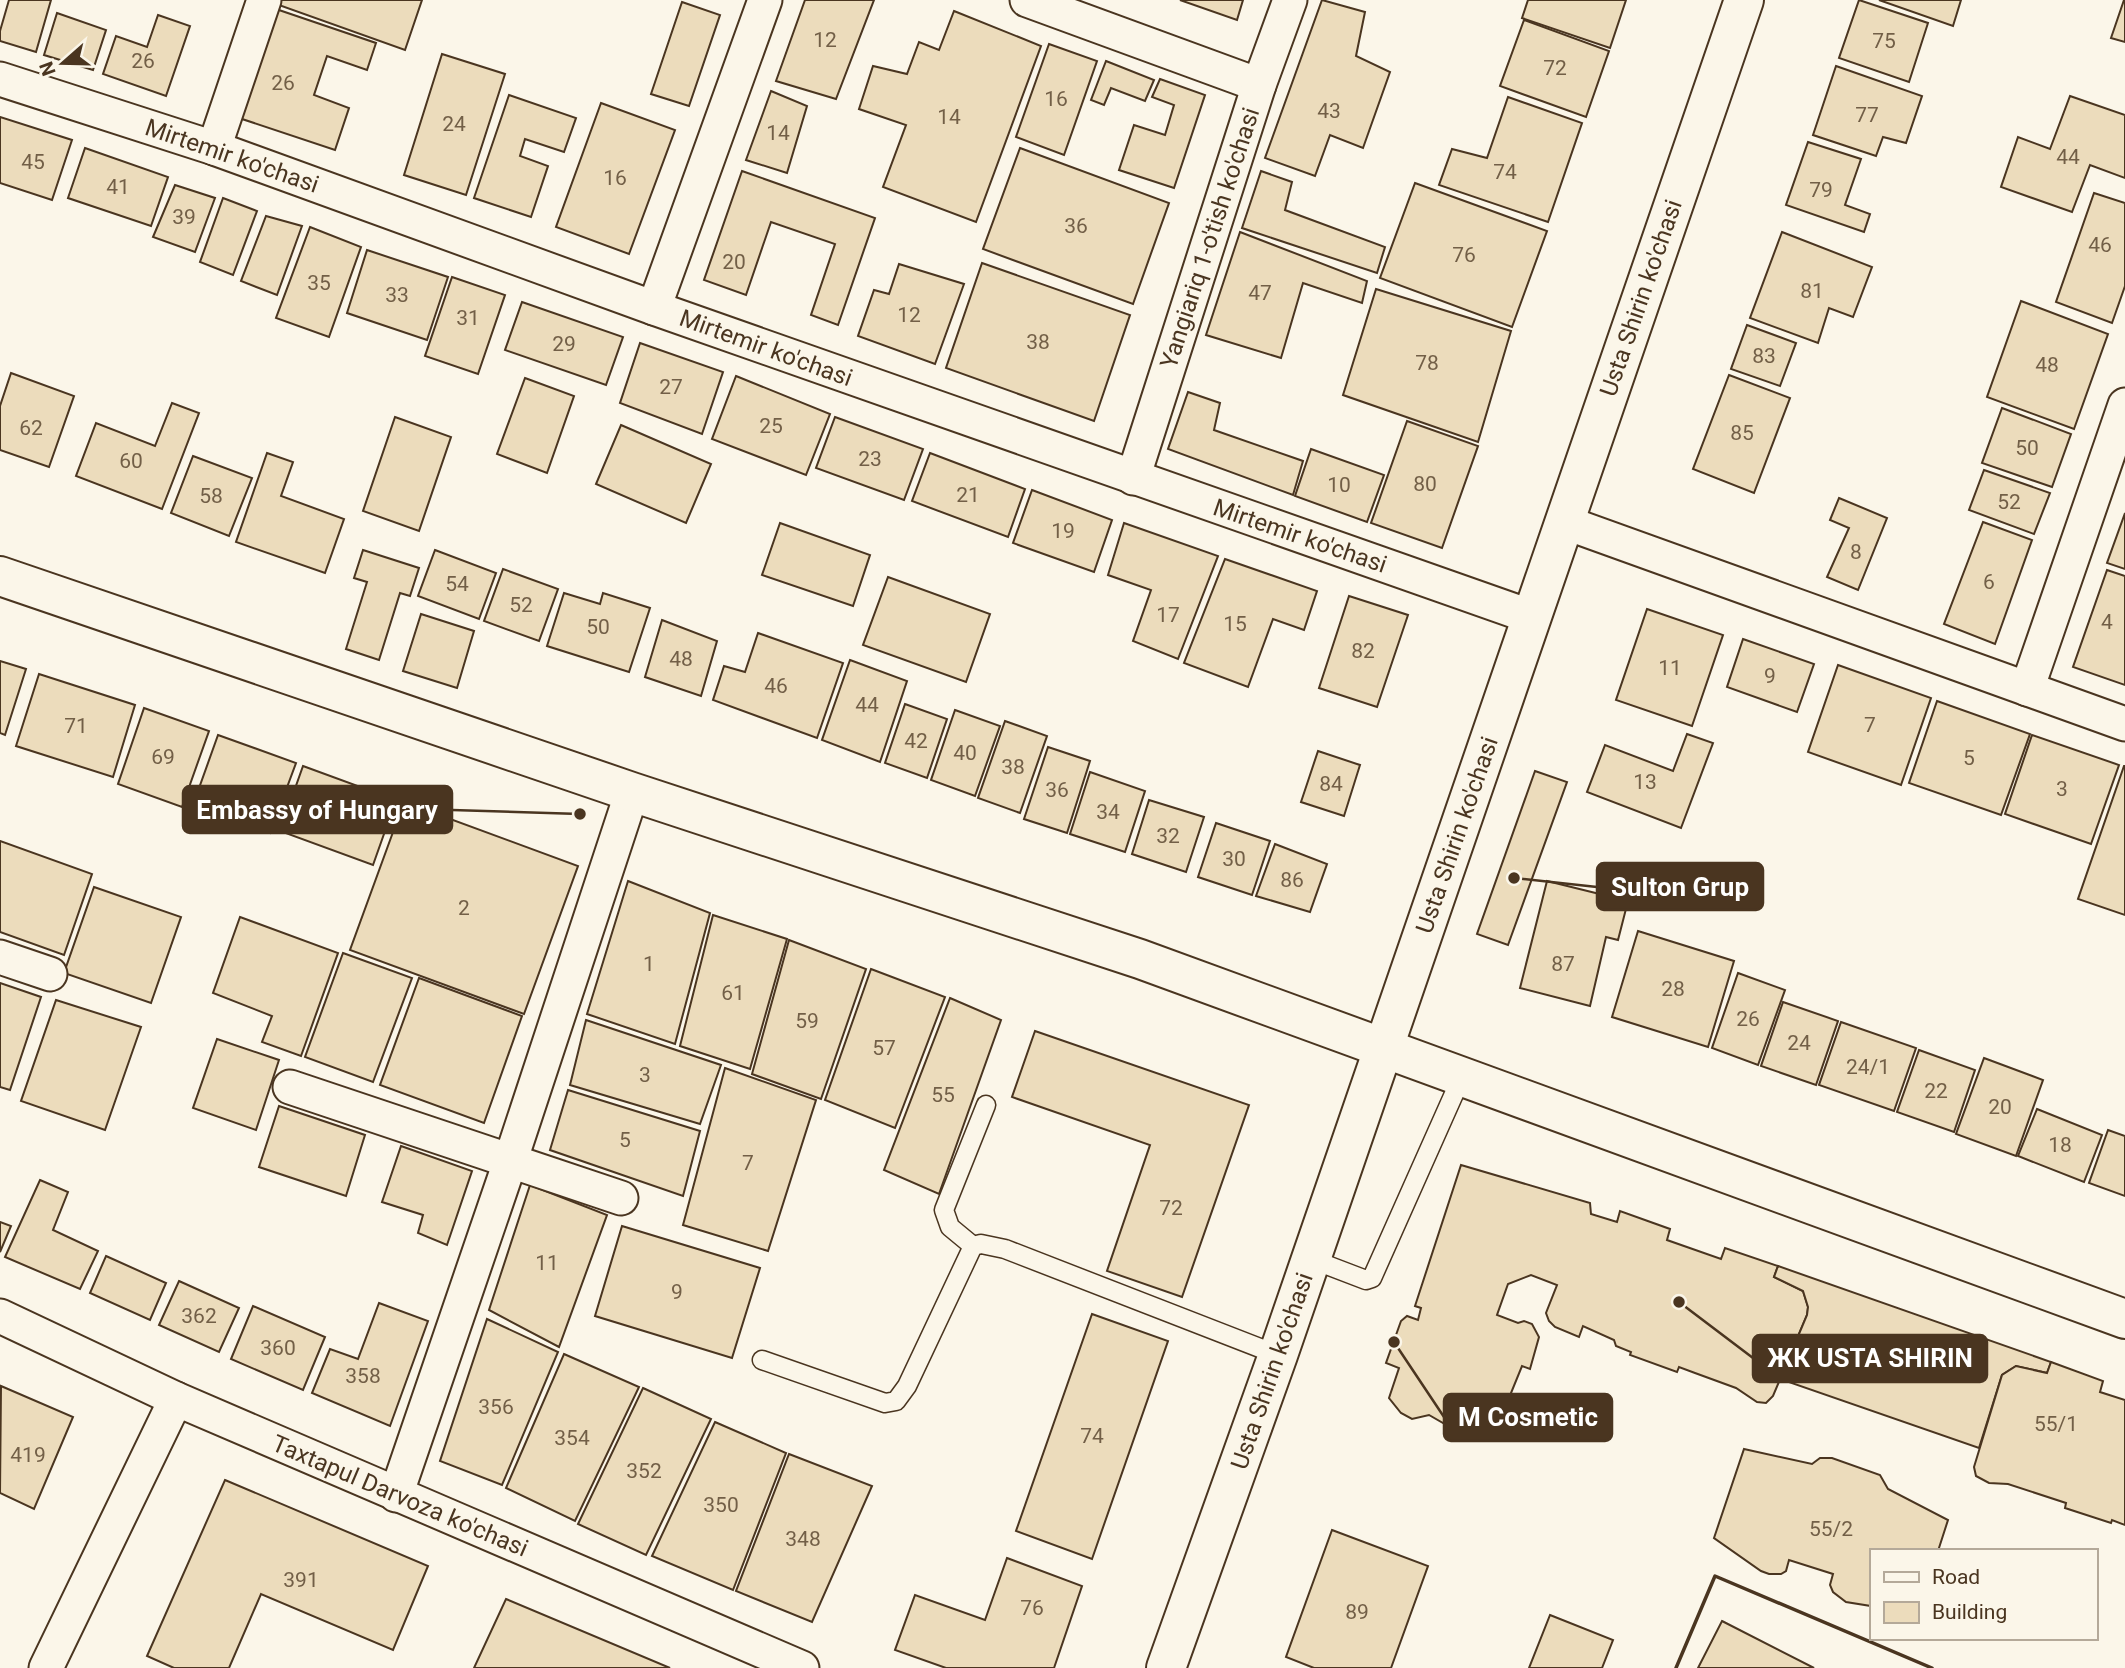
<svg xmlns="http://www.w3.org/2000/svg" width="2125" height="1668" font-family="Roboto,sans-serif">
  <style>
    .building { fill: #ecdcbc; stroke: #4a3520; stroke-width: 2 }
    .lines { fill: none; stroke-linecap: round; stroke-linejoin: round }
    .service-casing { stroke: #4a3520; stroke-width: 21 }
    .minor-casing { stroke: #4a3520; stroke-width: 37 }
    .tertiary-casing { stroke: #4a3520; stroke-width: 42 }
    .secondary-casing { stroke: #4a3520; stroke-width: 42 }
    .service { stroke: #fbf6e9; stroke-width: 18 }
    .minor { stroke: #fbf6e9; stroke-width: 33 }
    .tertiary { stroke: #fbf6e9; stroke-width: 38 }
    .secondary { stroke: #fbf6e9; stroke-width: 38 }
    .wall { stroke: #4a3520; stroke-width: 3.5 }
    .labels { text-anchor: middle; stroke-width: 5; stroke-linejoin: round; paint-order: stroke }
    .number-label { font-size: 21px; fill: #725f47 }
    .street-label { font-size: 24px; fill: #4a3520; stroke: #fbf6e9 }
    .leader { fill: none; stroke: #4a3520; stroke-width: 2.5 }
    .callout-dot { fill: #4a3520; stroke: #fbf6e9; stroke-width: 2.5 }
    .callout { fill: #4a3520; stroke: #4a3520; stroke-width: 2.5 }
    .callout-label { font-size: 26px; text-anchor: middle; font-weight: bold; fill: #fff }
  </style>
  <rect width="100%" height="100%" fill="#fbf6e9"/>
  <g class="building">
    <polygon points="9,0 51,0 36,52 0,41 0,31"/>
    <polygon points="278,0 422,0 405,50 276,4"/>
    <polygon points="805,0 874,0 836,99 776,81"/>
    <polygon points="1180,0 1243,0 1237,20"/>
    <polygon points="1322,0 1365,12 1356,56 1390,72 1363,148 1330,135 1315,176 1265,158"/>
    <polygon points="1528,0 1626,0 1610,48 1522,18"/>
    <polygon points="1859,0 1928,23 1909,82 1839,58"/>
    <polygon points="1879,0 1961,0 1953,26"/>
    <polygon points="2124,0 2125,0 2125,42 2111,38"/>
    <polygon points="682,2 720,15 689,106 651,94"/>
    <polygon points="273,8 376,43 367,70 327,56 314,95 349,108 335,150 236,117"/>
    <polygon points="954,11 1041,46 976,222 883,187 906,125 859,109 873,66 907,74 919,42 939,50"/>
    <polygon points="57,13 106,30 93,70 44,55"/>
    <polygon points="158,15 190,26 166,96 103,74 116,36 147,47"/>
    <polygon points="1524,20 1609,51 1586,117 1500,86"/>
    <polygon points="1049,44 1097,61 1064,155 1016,137"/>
    <polygon points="442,54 505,74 466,195 404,175"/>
    <polygon points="1106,61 1154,80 1145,101 1111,88 1104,105 1091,100"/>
    <polygon points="1836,66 1922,96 1906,143 1883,137 1876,156 1813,135"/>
    <polygon points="1160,79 1205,95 1174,188 1119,170 1134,125 1165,135 1174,105 1152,97"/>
    <polygon points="771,91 807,106 787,173 746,160"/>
    <polygon points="509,95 576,118 564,152 525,139 520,156 548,166 531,217 474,198"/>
    <polygon points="2070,96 2125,115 2125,178 2090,165 2072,212 2001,187 2018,137 2050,149"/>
    <polygon points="1508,97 1582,123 1548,222 1439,185 1452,149 1487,158"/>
    <polygon points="601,103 675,130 629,254 556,227"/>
    <polygon points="0,117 72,140 52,200 0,183"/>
    <polygon points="1808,142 1861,159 1845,205 1870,214 1864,232 1786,205"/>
    <polygon points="85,148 168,177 151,226 68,198"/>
    <polygon points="1020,148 1169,203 1133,304 983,249"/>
    <polygon points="742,171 875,218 838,325 811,315 835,244 771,222 746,295 704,280"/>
    <polygon points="1261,171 1292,182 1285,210 1385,247 1377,273 1242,228"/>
    <polygon points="1415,183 1547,231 1512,327 1380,278"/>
    <polygon points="175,185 215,198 195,252 153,237"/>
    <polygon points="2094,193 2125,203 2125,286 2112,323 2056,302"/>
    <polygon points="223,198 257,211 233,275 200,262"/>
    <polygon points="266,216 302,226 277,295 241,281"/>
    <polygon points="310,227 361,247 329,337 276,318"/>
    <polygon points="1240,232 1367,281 1362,303 1303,283 1281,358 1206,335"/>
    <polygon points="1782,232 1872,267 1853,317 1829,308 1818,343 1750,318"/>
    <polygon points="367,250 448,277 427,340 347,313"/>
    <polygon points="982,263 1130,315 1094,421 946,368"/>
    <polygon points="899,264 964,284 935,364 858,336 874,290 889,294"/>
    <polygon points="452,277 505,295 478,374 425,356"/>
    <polygon points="1376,289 1511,331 1478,442 1343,395"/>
    <polygon points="2021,301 2108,334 2074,429 1987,397"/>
    <polygon points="522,302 623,337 606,385 505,350"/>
    <polygon points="1747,325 1796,343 1780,386 1731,369"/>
    <polygon points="640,343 723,372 702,434 620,403"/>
    <polygon points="11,373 74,396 49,467 0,450 0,406"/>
    <polygon points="1729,375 1790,398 1754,493 1693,469"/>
    <polygon points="736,376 830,414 806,475 712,439"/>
    <polygon points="525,378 574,396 547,473 497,454"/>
    <polygon points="1188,392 1220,403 1214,430 1303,461 1293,495 1168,449"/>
    <polygon points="172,403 199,413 162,509 76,476 96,423 155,446"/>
    <polygon points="2002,408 2071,434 2052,487 1982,463"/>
    <polygon points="395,417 451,437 419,531 363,511"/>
    <polygon points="835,417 923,449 904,500 816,468"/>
    <polygon points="1407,421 1478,446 1442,548 1371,523"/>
    <polygon points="621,425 711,464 686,523 596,484"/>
    <polygon points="1311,449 1384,475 1367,522 1295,496"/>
    <polygon points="267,453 293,462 281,496 344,519 325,573 236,542"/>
    <polygon points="930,453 1025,489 1008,537 912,501"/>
    <polygon points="193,456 252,478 229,536 171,513"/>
    <polygon points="1984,470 2050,493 2034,534 1969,510"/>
    <polygon points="1032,490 1112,520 1094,572 1013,543"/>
    <polygon points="1839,498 1887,518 1858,590 1827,577 1849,528 1830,520"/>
    <polygon points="2125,513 2125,569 2107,563"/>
    <polygon points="1983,522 2032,540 1995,644 1944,624"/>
    <polygon points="780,523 870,555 853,606 762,575"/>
    <polygon points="1124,523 1218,556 1178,659 1133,641 1151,590 1108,575"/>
    <polygon points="363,550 419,568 410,596 400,593 379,660 346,649 367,582 354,578"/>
    <polygon points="435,550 496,573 479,619 418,596"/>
    <polygon points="1225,559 1317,591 1304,630 1273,619 1248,687 1184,663"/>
    <polygon points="503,569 558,589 539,641 484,621"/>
    <polygon points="2107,570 2125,576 2125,685 2073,667"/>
    <polygon points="888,577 990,614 966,682 863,645"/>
    <polygon points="564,593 600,604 603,593 650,608 629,672 547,646"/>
    <polygon points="1349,596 1408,615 1377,707 1319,688"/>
    <polygon points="1647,609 1723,635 1692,726 1616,700"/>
    <polygon points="421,614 474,631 457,688 403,671"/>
    <polygon points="662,620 717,641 701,696 645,677"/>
    <polygon points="758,633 843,663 817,738 713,700 724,666 745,672"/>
    <polygon points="1743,639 1814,664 1797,712 1727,687"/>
    <polygon points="850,660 907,681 880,762 822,740"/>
    <polygon points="0,661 26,669 5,735 0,733"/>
    <polygon points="1838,665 1931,698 1901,785 1808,752"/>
    <polygon points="39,674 135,705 113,777 16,746"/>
    <polygon points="1937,701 2030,734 2001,815 1909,783"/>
    <polygon points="905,704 947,719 927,778 885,763"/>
    <polygon points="144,708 209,731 182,807 118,784"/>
    <polygon points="955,710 1000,726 975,796 931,780"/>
    <polygon points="1005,721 1047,736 1020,813 978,798"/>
    <polygon points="1687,734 1713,743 1681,828 1587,792 1605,745 1673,771"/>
    <polygon points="218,735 296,763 270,833 193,805"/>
    <polygon points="2032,735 2119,765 2091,844 2005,814"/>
    <polygon points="1048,747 1090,761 1067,833 1024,819"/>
    <polygon points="1318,751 1360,765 1344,816 1301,802"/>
    <polygon points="303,766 396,800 373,865 280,831"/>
    <polygon points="2124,766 2125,766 2125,915 2078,899"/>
    <polygon points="1535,771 1567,782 1508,945 1477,934"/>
    <polygon points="1090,772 1145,791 1125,852 1070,834"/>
    <polygon points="1149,800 1204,817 1186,872 1132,854"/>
    <polygon points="404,802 578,866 524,1014 350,950"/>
    <polygon points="1216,823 1270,841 1252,895 1198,877"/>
    <polygon points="0,841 92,874 64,955 0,932"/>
    <polygon points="1275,844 1327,864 1310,912 1256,896"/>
    <polygon points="628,881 710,913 675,1044 587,1014"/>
    <polygon points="1547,881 1628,901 1618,940 1606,937 1590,1006 1520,988"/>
    <polygon points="94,887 181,917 151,1003 64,973"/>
    <polygon points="713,915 787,939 750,1069 680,1046"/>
    <polygon points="240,917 338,953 301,1056 262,1042 272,1016 213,993"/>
    <polygon points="1638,931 1734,961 1708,1047 1612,1017"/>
    <polygon points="789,940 866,969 821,1099 752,1074"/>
    <polygon points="343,953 412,978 373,1082 305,1057"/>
    <polygon points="871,969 945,997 895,1128 825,1100"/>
    <polygon points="1738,973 1785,990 1758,1065 1712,1048"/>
    <polygon points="419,978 522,1016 484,1123 380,1085"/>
    <polygon points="0,983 41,997 10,1090 0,1087"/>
    <polygon points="950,998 1001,1020 939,1194 884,1170"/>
    <polygon points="56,1000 141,1027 105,1130 21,1101"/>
    <polygon points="1783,1002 1838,1021 1816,1085 1761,1066"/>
    <polygon points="586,1020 721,1065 700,1124 570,1085"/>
    <polygon points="1841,1022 1916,1048 1894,1111 1819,1085"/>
    <polygon points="1035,1031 1249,1105 1182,1297 1107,1271 1150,1145 1012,1097"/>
    <polygon points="217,1039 279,1060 256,1130 193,1108"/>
    <polygon points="1919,1050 1975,1070 1954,1132 1897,1112"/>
    <polygon points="1984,1058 2043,1080 2016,1156 1956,1134"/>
    <polygon points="725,1068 816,1100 768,1251 683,1225"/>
    <polygon points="568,1090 700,1131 683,1196 550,1150"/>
    <polygon points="279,1106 365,1135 346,1196 259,1167"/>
    <polygon points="2037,1109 2102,1135 2084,1182 2018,1156"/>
    <polygon points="2108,1130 2125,1136 2125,1196 2089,1183"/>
    <polygon points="401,1146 472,1171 447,1245 418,1233 423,1215 382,1202"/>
    <polygon points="1461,1165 1590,1203 1591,1214 1617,1222 1620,1211 1670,1229 1667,1240 1721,1259 1725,1248 1778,1266 1774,1277 1803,1291 1808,1307 1807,1315 1773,1396 1766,1403 1757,1402 1736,1388 1695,1373 1679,1367 1677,1372 1630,1355 1631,1352 1616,1346 1614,1340 1583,1326 1579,1337 1555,1327 1549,1321 1546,1313 1557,1285 1531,1275 1508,1284 1497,1315 1518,1323 1524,1321 1532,1324 1539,1337 1530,1369 1522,1366 1511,1393 1510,1426 1504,1438 1492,1441 1457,1431 1429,1415 1412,1419 1401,1413 1389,1398 1399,1368 1386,1363 1401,1321 1407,1316 1418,1320 1421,1308 1415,1306"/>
    <polygon points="40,1180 68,1192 53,1230 98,1251 80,1289 5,1257"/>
    <polygon points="530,1185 607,1215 559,1347 489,1310"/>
    <polygon points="0,1222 11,1226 0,1252"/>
    <polygon points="622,1226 760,1268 732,1358 595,1316"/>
    <polygon points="106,1256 166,1283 150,1320 90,1293"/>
    <polygon points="1778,1266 2051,1362 2047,1373 2016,1366 2002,1375 1979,1448 1780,1379 1807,1315 1808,1307 1803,1291 1774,1277"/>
    <polygon points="179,1281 239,1308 219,1352 159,1325"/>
    <polygon points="379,1303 428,1321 390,1426 312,1393 330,1349 358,1359"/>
    <polygon points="253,1306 325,1337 303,1390 231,1359"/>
    <polygon points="1092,1314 1168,1341 1092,1559 1016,1531"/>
    <polygon points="487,1319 558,1352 502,1485 440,1461"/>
    <polygon points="564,1354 639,1387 575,1521 506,1488"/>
    <polygon points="2051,1362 2103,1381 2100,1392 2125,1400 2125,1525 2112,1520 2111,1523 2065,1508 2066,1503 2008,1484 1989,1483 1976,1476 1974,1467 2002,1375 2016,1366 2047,1373"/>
    <polygon points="1,1386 73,1417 34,1509 0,1493"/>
    <polygon points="643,1388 711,1419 646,1555 578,1524"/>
    <polygon points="715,1422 786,1453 733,1590 652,1556"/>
    <polygon points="1744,1449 1812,1464 1820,1458 1832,1458 1880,1475 1888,1489 1948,1520 1938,1551 1871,1551 1871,1606 1846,1602 1833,1592 1830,1585 1833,1574 1789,1560 1786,1571 1781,1574 1769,1574 1761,1571 1714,1538"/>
    <polygon points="789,1454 872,1486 812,1622 736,1591"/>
    <polygon points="225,1480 428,1566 393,1650 261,1594 229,1668 174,1668 147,1656"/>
    <polygon points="1332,1530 1428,1566 1391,1668 1314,1668 1286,1657"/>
    <polygon points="1007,1558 1082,1586 1054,1668 946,1668 895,1650 915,1595 985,1620"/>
    <polygon points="506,1599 670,1668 474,1668"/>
    <polygon points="1550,1615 1613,1640 1602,1668 1529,1668"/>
    <polygon points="1722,1621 1814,1668 1698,1668"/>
  </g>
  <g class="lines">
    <g class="service-casing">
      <g id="service">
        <polyline points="973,1246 950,1227 944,1210 986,1105"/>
        <polyline points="1311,1259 1366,1280 1372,1278 1462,1076"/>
        <polyline points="762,1360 885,1403 896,1401 907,1386 973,1246 981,1244 1005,1249 1278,1355"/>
      </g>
    </g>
    <g class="minor-casing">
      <g id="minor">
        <polyline points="1027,0 1259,85"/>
        <polyline points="0,79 214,148 654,308 1532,617"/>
        <polyline points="214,148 264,0"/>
        <polyline points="654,308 765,0"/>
        <polyline points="1133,478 1259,85 1290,0"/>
        <polyline points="1564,522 2125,724"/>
        <polyline points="2027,689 2125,405"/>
        <polyline points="0,957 50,974"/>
        <polyline points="290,1087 621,1198"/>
        <polyline points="0,1316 176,1399 802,1668"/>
        <polyline points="396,1495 510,1162 632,792"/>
        <polyline points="46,1668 176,1399"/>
      </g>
    </g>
    <g class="tertiary-casing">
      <polyline id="tertiary" points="0,576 632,792 1140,959 2125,1319"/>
    </g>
    <g class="secondary-casing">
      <polyline id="secondary" points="1166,1668 1278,1355 1744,0"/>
    </g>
    <use href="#service" class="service"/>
    <use href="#minor" class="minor"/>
    <use href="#tertiary" class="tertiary"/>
    <use href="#secondary" class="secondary"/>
    <polyline class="wall" points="1676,1668 1715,1576 1932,1668"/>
  </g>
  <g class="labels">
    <g class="number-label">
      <text x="825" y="47">12</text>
      <text x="1884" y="48">75</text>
      <text x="143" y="68">26</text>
      <text x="1555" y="75">72</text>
      <text x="283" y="90">26</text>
      <text x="1056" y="106">16</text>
      <text x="1329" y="118">43</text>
      <text x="1867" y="122">77</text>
      <text x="949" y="124">14</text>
      <text x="454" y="131">24</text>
      <text x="778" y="140">14</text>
      <text x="2068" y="164">44</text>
      <text x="33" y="169">45</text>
      <text x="1505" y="179">74</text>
      <text x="615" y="185">16</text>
      <text x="118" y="194">41</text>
      <text x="1821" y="197">79</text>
      <text x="184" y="224">39</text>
      <text x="1076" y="233">36</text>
      <text x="2100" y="252">46</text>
      <text x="1464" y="262">76</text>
      <text x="734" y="269">20</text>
      <text x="319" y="290">35</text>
      <text x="1812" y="298">81</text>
      <text x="1260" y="300">47</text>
      <text x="397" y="302">33</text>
      <text x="909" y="322">12</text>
      <text x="468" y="325">31</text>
      <text x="1038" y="349">38</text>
      <text x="564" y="351">29</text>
      <text x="1764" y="363">83</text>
      <text x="1427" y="370">78</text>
      <text x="2047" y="372">48</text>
      <text x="671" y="394">27</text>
      <text x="771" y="433">25</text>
      <text x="31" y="435">62</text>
      <text x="1742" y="440">85</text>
      <text x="2027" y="455">50</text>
      <text x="870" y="466">23</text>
      <text x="131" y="468">60</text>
      <text x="1425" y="491">80</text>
      <text x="1339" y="492">10</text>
      <text x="968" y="502">21</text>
      <text x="211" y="503">58</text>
      <text x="2009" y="509">52</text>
      <text x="1063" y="538">19</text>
      <text x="1856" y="559">8</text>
      <text x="1989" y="589">6</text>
      <text x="457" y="591">54</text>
      <text x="521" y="612">52</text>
      <text x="1168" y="622">17</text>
      <text x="2107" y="629">4</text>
      <text x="1235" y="631">15</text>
      <text x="598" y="634">50</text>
      <text x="1363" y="658">82</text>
      <text x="681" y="666">48</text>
      <text x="1670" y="675">11</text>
      <text x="1770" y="683">9</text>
      <text x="776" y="693">46</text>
      <text x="867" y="712">44</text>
      <text x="1870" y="732">7</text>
      <text x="76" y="733">71</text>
      <text x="916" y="748">42</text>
      <text x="965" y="760">40</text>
      <text x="163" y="764">69</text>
      <text x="1969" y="765">5</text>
      <text x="1013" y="774">38</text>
      <text x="1645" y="789">13</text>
      <text x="1331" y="791">84</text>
      <text x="2062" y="796">3</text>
      <text x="1057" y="797">36</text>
      <text x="1108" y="819">34</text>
      <text x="1168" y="843">32</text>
      <text x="1234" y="866">30</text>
      <text x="1292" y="887">86</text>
      <text x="464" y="915">2</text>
      <text x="649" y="971">1</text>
      <text x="1563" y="971">87</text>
      <text x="1673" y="996">28</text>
      <text x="733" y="1000">61</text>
      <text x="1748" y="1026">26</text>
      <text x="807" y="1028">59</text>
      <text x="1799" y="1050">24</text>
      <text x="884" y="1055">57</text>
      <text x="1868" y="1074">24/1</text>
      <text x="645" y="1082">3</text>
      <text x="1936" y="1098">22</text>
      <text x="943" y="1102">55</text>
      <text x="2000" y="1114">20</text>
      <text x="625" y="1147">5</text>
      <text x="2060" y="1152">18</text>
      <text x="748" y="1170">7</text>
      <text x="1171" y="1215">72</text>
      <text x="547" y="1270">11</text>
      <text x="677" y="1299">9</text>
      <text x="199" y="1323">362</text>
      <text x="278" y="1355">360</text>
      <text x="363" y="1383">358</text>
      <text x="496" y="1414">356</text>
      <text x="2056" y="1431">55/1</text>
      <text x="1092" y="1443">74</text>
      <text x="572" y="1445">354</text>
      <text x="28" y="1462">419</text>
      <text x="644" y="1478">352</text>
      <text x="721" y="1512">350</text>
      <text x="1831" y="1536">55/2</text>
      <text x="803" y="1546">348</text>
      <text x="301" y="1587">391</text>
      <text x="1032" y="1615">76</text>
      <text x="1357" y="1619">89</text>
    </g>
    <g class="street-label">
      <text transform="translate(232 156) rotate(19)" y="8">Mirtemir ko'chasi</text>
      <text transform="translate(1210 238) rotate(-72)" y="8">Yangiariq 1-o'tish ko'chasi</text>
      <text transform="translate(1641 298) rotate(-71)" y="8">Usta Shirin ko'chasi</text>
      <text transform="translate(766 348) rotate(20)" y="8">Mirtemir ko'chasi</text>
      <text transform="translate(1300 536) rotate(19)" y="8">Mirtemir ko'chasi</text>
      <text transform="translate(1457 835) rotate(-71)" y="8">Usta Shirin ko'chasi</text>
      <text transform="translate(1272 1371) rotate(-71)" y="8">Usta Shirin ko'chasi</text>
      <text transform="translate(400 1496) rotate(23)" y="8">Taxtapul Darvoza ko'chasi</text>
    </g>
  </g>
  <path class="leader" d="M580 814L452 810M1514 878L1597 887M1679 1302L1753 1358M1394 1342L1444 1417"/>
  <g class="callout-dot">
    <circle cx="580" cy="814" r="7"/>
    <circle cx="1514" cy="878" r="7"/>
    <circle cx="1679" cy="1302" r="7"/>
    <circle cx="1394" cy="1342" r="7"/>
  </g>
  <g class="callout">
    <rect x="183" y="786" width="269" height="47" rx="7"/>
    <rect x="1597" y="863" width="166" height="47" rx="7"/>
    <rect x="1753" y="1335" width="234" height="47" rx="7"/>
    <rect x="1444" y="1394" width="168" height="47" rx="7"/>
  </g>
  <g class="callout-label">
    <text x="317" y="819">Embassy of Hungary</text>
    <text x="1680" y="896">Sulton Grup</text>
    <text x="1870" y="1367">ЖК USTA SHIRIN</text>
    <text x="1528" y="1426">M Cosmetic</text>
  </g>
  <rect x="1870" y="1549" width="228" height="91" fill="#fbf6e9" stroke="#b4a999" stroke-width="2"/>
  <rect x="1884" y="1572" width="35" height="10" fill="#fbf6e9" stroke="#b4a999" stroke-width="2"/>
  <text x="1932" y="1584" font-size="21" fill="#4a3520">Road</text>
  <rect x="1884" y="1602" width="35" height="21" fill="#ecdcbc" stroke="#b4a999" stroke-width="2"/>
  <text x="1932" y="1619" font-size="21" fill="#4a3520">Building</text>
  <g transform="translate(63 63) rotate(250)" stroke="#fbf6e9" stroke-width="5" paint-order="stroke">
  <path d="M0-5L12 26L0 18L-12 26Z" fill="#4a3520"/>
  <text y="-10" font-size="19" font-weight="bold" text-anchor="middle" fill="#4a3520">N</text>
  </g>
</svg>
